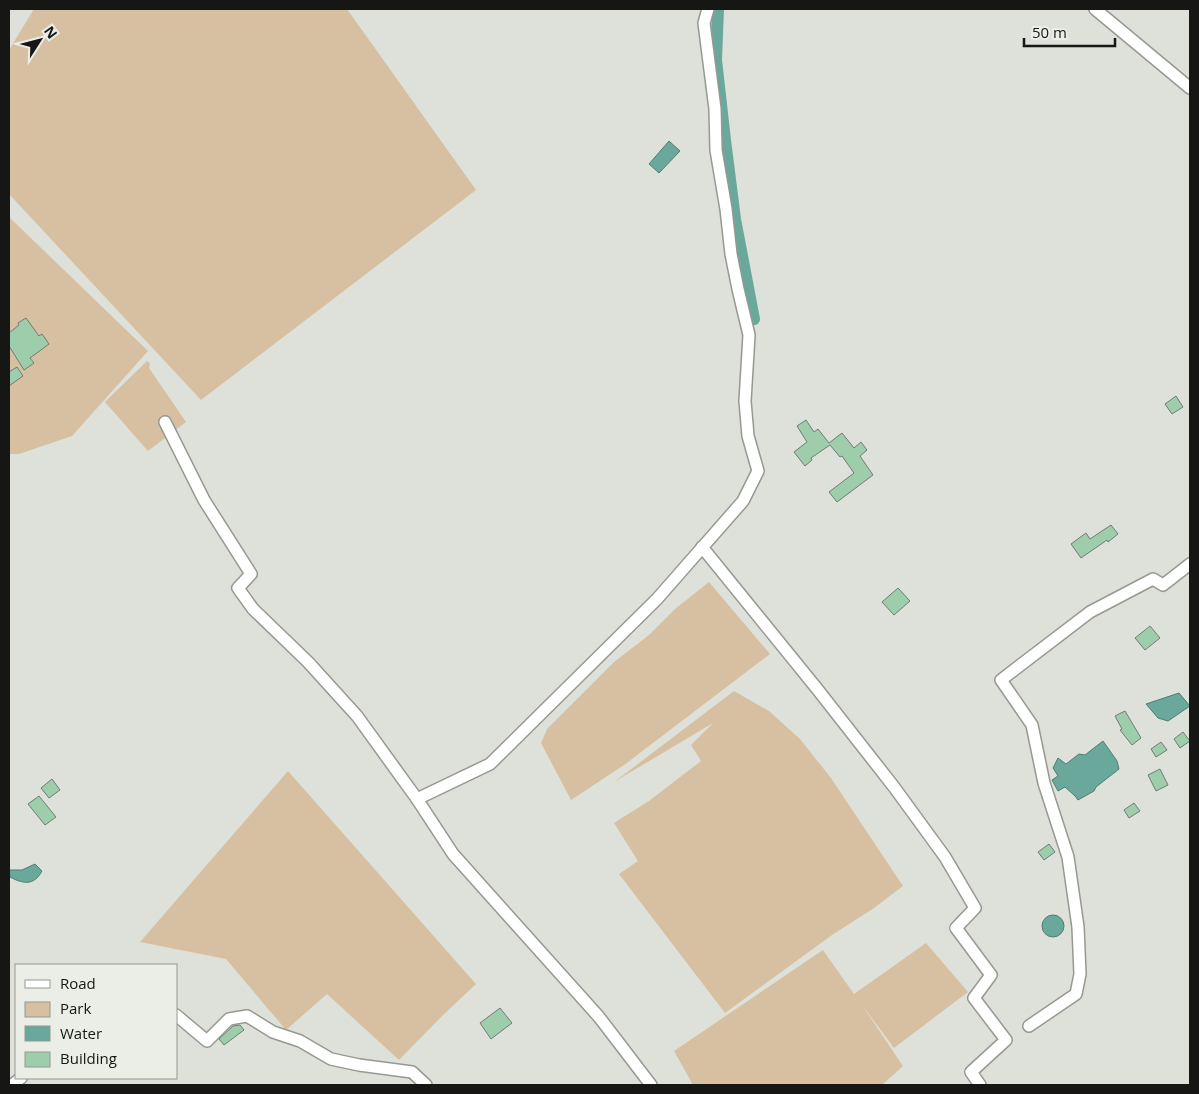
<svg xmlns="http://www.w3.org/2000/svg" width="1199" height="1094" font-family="'Open Sans',sans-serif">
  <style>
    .green { fill: #d7c0a2 }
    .water { fill: #6ba89c; stroke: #527c73 }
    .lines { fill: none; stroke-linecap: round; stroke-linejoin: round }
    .canal { stroke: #6ba89c; stroke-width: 12 }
    .building { fill: #9ecdac; stroke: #737a75 }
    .minor-casing { stroke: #969992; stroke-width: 14 }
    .minor { stroke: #fff; stroke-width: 11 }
  </style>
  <rect width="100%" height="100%" fill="#dde1d9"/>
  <g class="green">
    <polygon points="34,9 347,9 476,190 201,400 9,194 9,50"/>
    <polygon points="9,217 148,351 72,436 19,454 9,454"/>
    <polygon points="147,361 150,363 149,368 186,422 148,451 105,402"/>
    <polygon points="709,582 770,654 624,765 571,800 541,743 547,729 614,662 649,635 675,609"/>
    <polygon points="734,691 769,711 800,739 831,778 903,886 874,908 832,935 725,1013 619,874 638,861 614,823 649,801 701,761 691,745 713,723 614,782"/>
    <polygon points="288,771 476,984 442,1016 399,1060 327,994 286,1030 226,959 140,942"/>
    <polygon points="926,943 968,992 894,1048 862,1005 903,1066 882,1085 693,1085 674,1051 823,950 854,994"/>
  </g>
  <g class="water">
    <polygon points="669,141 680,151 659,173 649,164"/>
    <polygon points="1179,693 1190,706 1168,721 1158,718 1146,704"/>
    <polygon points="1103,741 1117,761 1119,769 1096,787 1094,791 1078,800 1075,796 1065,787 1058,791 1052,780 1058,776 1053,768 1058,758 1066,764 1079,754 1085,755"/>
    <path d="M 35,864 L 42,871 C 34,886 23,884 10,877 L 9,870 L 22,870 Z"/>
    <circle cx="1053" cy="926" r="11"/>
  </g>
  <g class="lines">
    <polyline class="canal" points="718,9 716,60 725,140 735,219 754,319"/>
  </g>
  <g class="building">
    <polygon points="26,318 39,336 42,334 49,344 30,358 34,363 24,370 9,346 9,333 19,325 18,323"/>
    <polygon points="17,367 23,376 9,386 9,372"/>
    <polygon points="1176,396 1183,407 1172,414 1165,404"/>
    <polygon points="806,420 814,432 818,429 829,443 842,433 854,448 861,442 867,450 860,456 873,475 837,502 829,492 854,473 842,456 840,457 830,445 811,458 812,460 805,466 794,452 807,442 797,426"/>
    <polygon points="1111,525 1118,534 1108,542 1107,540 1081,558 1071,544 1086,533 1090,539"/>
    <polygon points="898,588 910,601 894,615 882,602"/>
    <polygon points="1150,626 1160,638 1145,650 1135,638"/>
    <polygon points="1125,711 1141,738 1132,745 1120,730 1122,729 1115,716"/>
    <polygon points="1183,732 1190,741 1180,748 1174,739"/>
    <polygon points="1161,742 1167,750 1156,757 1151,749"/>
    <polygon points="1160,769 1168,785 1156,791 1148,775"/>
    <polygon points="52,779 60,790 49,798 41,788"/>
    <polygon points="39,796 56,817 45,825 28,804"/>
    <polygon points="1134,803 1140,811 1129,818 1124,810"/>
    <polygon points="1049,844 1055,852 1044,860 1038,852"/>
    <polygon points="500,1008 512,1023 491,1039 480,1023"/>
    <polygon points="240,1025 244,1030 224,1045 219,1039 233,1026"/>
  </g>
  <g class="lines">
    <g class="minor-casing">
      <g id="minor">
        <polyline points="1095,9 1190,88"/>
        <polyline points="165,422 204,500 251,574 238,588 253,609 308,662 357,716 417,799 453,854 599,1017 651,1085"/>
        <polyline points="702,547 818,690 894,787 945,857 975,908 956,928 991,975 974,998 1006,1040 971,1072 980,1085"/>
        <polyline points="417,799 490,764 657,599 743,501 758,471 748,436 745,401 749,335 738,289 731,254 726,209 716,150 715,109 704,23 708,9"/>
        <polyline points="176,1015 207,1041 229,1019 247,1016 273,1032 300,1041 331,1059 359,1065 412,1072 426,1085"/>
        <polyline points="1029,1026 1076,994 1080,974 1078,927 1068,857 1044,783 1032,725 1001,680 1090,612 1153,579 1163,585 1190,564"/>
        <polyline points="12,1085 21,1078"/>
      </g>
    </g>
    <use href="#minor" class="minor"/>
  </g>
  <rect width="1199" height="1094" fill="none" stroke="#161714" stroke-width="20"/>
  <rect x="15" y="964" width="162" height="115" fill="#eaeee6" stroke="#959892"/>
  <rect x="25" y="980" width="25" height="8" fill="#ffffff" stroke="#959892"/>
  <text x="60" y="989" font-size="15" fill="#161714">Road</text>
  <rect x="25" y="1002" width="25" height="15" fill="#d7c0a2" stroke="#959892"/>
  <text x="60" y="1014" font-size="15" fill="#161714">Park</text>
  <rect x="25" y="1026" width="25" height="15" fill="#6ba89c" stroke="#959892"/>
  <text x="60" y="1039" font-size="15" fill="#161714">Water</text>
  <rect x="25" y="1052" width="25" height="15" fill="#9ecdac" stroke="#959892"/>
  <text x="60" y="1064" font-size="15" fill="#161714">Building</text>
  <g transform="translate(40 40) rotate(54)" stroke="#eaeee6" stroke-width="4" paint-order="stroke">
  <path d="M0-4L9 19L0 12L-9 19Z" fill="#161714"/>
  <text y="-8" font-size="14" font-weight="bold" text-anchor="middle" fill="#161714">N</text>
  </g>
  <path d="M1024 38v8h91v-8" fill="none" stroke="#161714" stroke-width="2.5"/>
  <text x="1032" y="38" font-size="15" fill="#161714" stroke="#eaeee6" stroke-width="4" paint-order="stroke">50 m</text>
</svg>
